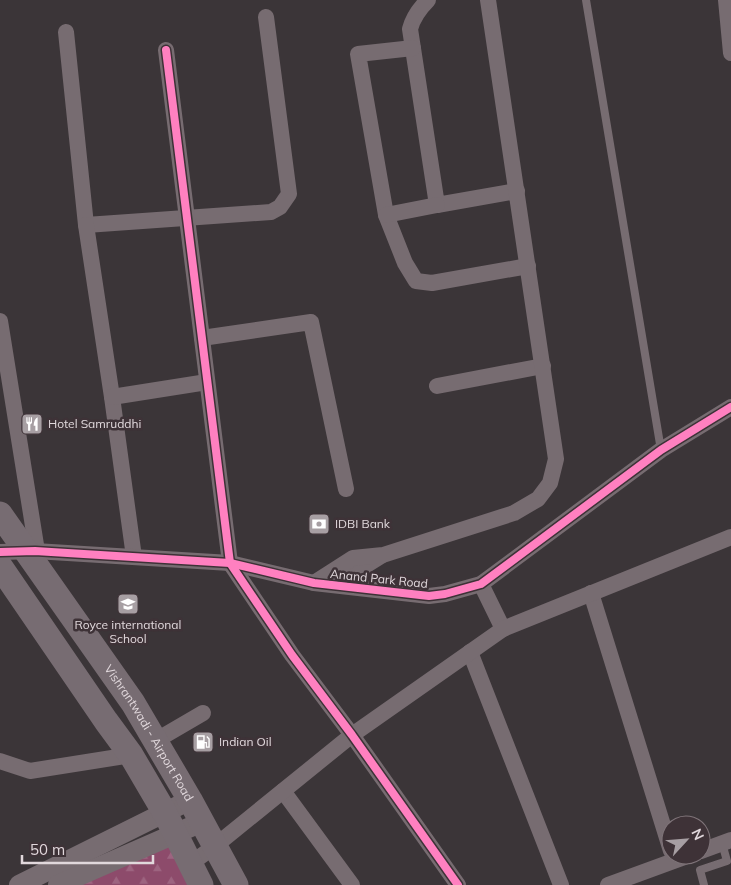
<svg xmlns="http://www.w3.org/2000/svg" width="731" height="885" font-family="Mulish,sans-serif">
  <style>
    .forest { fill: url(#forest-firs) }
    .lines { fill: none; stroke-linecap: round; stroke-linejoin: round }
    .service { stroke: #776c71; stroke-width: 8 }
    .minor { stroke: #776c71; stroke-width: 16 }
    .tertiary { stroke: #776c71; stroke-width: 20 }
    .primary { stroke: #776c72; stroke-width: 25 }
    .cycleway-casing { stroke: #3e3237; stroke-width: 11 }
    .cycleway { stroke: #ff80c0; stroke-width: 8 }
    .labels { text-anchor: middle; stroke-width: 5; stroke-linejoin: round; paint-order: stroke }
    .poi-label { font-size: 12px; fill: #e1d8dc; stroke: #3e3237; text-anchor: start }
    .street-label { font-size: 12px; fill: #e1d8dc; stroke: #3e3237 }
  </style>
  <defs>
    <pattern id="forest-firs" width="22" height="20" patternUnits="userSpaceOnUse" patternTransform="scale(1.25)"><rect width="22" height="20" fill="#8d4b6b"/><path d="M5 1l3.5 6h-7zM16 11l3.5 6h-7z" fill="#9d6480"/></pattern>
  </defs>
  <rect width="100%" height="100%" fill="#3b3538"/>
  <polygon class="forest" points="166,840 197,885 63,885"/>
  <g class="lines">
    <g class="service">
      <polyline points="586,0 661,450"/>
      <polyline points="704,885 700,870 727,861 722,843"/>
    </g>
    <g class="minor">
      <path d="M 428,0 C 419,9 413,17 410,29 L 437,205 L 517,191"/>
      <polyline points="726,0 731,53"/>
      <polyline points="66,32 86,225 271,212 280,207 289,194 266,17"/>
      <polyline points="413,48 358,54 386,215 405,263 416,281 432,283 528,266"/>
      <polyline points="166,50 230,563 292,655 352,735 458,885"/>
      <polyline points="386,215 437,205"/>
      <polyline points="86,225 112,397 134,557"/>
      <polyline points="0,321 37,551"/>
      <polyline points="202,338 311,322 346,489"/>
      <polyline points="437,386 543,366"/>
      <polyline points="112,397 207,382"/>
      <polyline points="0,552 35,551 230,563 314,583 429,596 445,594 481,584 661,450 731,407"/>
      <polyline points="331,578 357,571 381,556"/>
      <polyline points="314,583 353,558 383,555 514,513 538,499 550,483 556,459 488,0"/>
      <polyline points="481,584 503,629"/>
      <polyline points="591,593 671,851"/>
      <polyline points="470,652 561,885"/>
      <polyline points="155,741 203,713"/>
      <polyline points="0,761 30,771 131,755"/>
      <polyline points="283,791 352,885"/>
      <polyline points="701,851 731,840"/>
      <polyline points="190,864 215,846 352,735 503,629 731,537"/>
      <polyline points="608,885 690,855"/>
    </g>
    <g class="tertiary">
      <polyline points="19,885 190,800"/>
      <polyline points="58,885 202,822"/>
    </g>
    <g class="primary">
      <path id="s1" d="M 0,514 L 133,703 L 190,800 L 236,885"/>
      <polyline points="0,566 106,721 131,755 165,813 201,885"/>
    </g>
    <g class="cycleway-casing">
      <g id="cycleway">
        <polyline points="166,50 230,563 292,655 352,735 458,885"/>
        <polyline points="0,552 35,551 230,563 314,583 429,596 445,594 481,584 661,450 731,407"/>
      </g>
    </g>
    <use href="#cycleway" class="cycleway"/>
  </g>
  <defs>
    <g id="restaurant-square" transform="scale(1.125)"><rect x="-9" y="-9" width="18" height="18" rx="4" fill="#a79fa3" stroke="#3e3237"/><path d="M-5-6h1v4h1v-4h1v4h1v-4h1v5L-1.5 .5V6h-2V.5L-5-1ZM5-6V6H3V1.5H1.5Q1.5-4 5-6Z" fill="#fff"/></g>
    <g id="bank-square" transform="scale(1.125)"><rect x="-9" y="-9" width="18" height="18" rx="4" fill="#a79fa3" stroke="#3e3237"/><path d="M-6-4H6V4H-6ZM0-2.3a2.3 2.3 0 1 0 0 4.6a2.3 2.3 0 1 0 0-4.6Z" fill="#fff"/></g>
    <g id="school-square" transform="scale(1.125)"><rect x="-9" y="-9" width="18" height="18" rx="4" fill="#a79fa3" stroke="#3e3237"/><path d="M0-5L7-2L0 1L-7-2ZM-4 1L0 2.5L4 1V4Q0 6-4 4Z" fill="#fff"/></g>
    <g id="fuel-square" transform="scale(1.125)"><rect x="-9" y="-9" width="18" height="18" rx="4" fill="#a79fa3" stroke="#3e3237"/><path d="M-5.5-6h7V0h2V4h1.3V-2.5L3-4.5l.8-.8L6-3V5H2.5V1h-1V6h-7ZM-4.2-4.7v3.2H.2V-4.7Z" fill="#fff"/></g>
  </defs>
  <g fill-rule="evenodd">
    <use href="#restaurant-square" x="32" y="424"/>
    <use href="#bank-square" x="319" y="524"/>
    <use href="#school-square" x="128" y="604"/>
    <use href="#fuel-square" x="203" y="742"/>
  </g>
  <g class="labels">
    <g class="poi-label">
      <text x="48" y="428">Hotel Samruddhi</text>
      <text x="335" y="528">IDBI Bank</text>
      <text x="128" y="629" text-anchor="middle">Royce international<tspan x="128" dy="14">School</tspan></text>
      <text x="219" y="746">Indian Oil</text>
    </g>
    <g class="street-label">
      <text transform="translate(379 579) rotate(6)" y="4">Anand Park Road</text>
      <text dy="4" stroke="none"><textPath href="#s1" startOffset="265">Vishrantwadi - Airport Road</textPath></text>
    </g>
  </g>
  <g transform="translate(686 840) rotate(64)"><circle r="24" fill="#3e3237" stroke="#7f7479"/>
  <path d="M0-4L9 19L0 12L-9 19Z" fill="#a79fa3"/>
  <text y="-8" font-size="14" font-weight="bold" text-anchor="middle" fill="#e1d8dc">N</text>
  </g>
  <path d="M22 855v8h131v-8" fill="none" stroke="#e1d8dc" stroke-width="2.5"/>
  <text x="30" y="855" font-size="15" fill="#e1d8dc" stroke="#3e3237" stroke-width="4" paint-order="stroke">50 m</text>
</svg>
